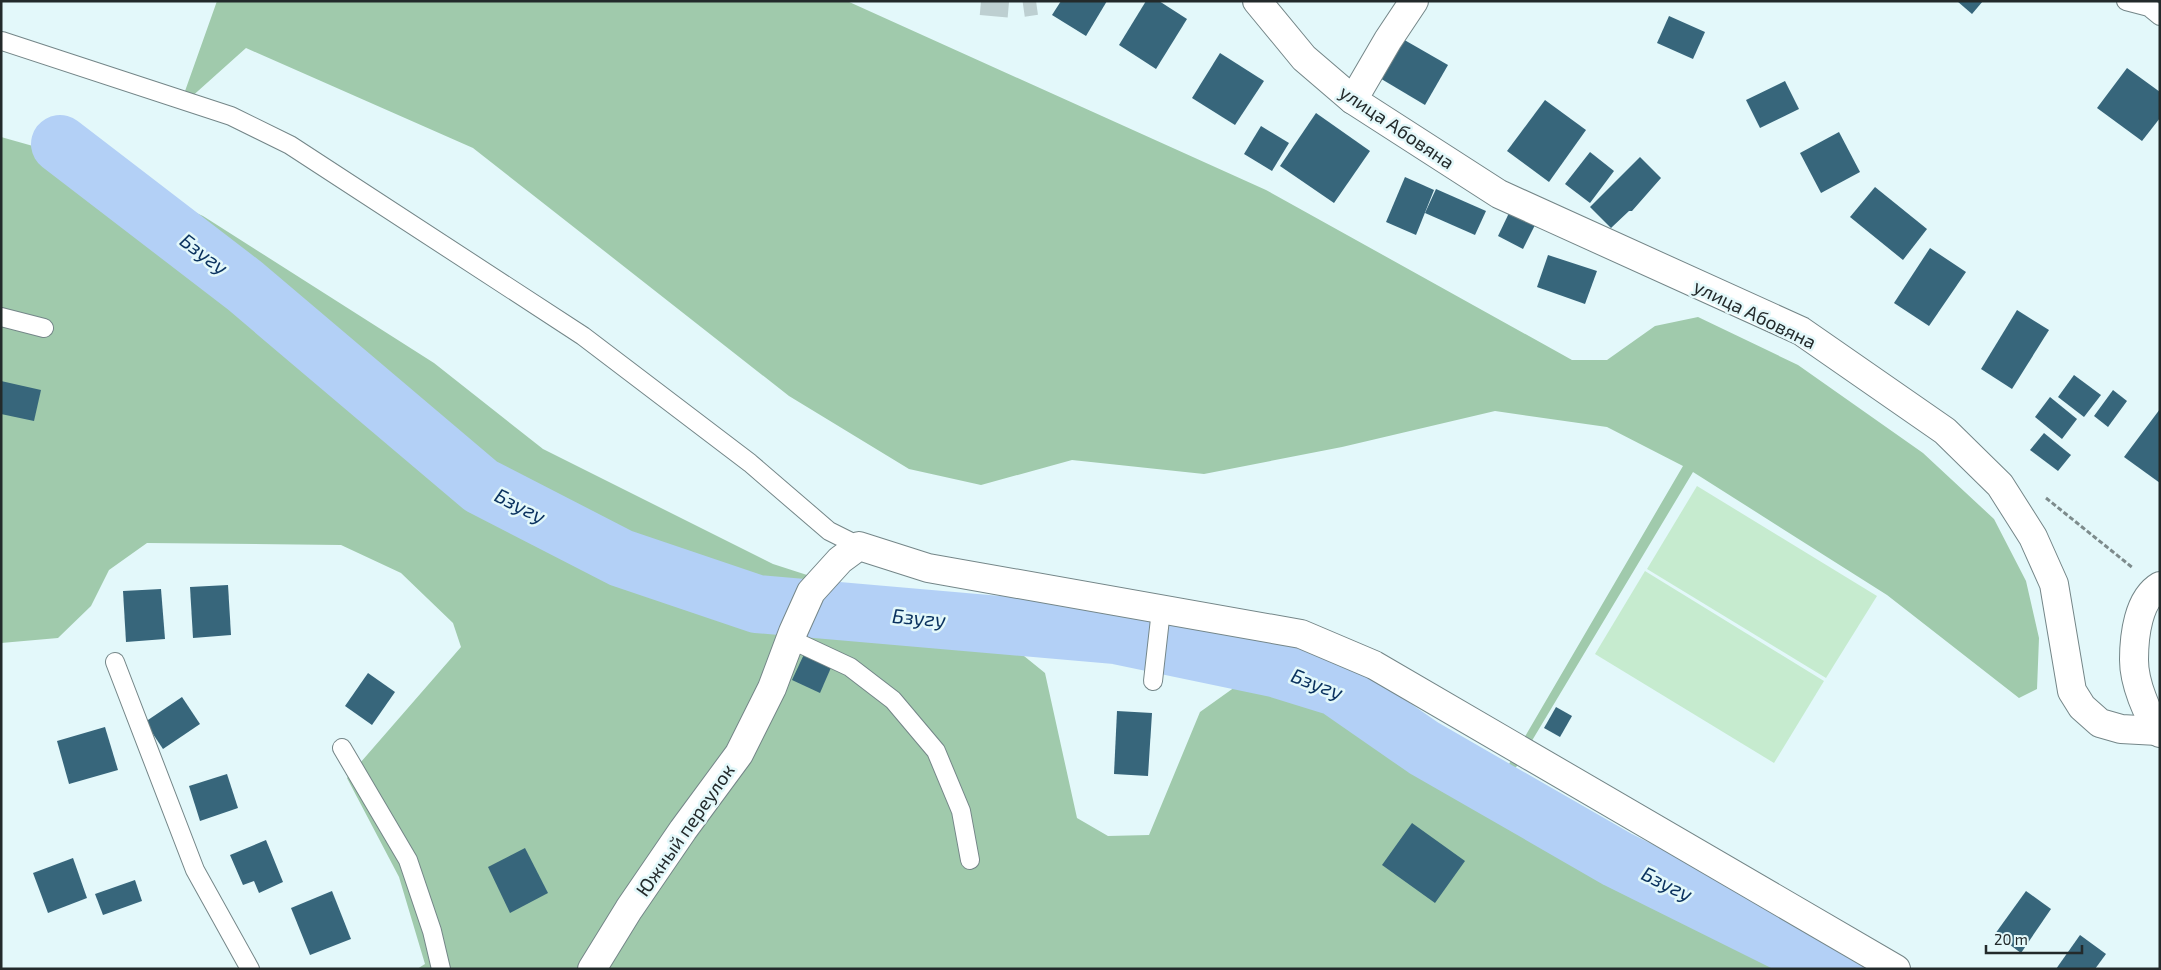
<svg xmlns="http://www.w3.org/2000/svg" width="2161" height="970" font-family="'Exo 2',sans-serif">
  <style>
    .green { fill: #c6ebcf }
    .forest { fill: #a0caac }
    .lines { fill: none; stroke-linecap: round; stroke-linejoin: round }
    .river { stroke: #b3d0f6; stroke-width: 58 }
    .building { fill: #37667b }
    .highway-tunnel { stroke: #bdcfd1; stroke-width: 28; stroke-dasharray: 28 14; stroke-linecap: butt }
    .lane-casing { stroke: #748688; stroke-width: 20 }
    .street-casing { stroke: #748688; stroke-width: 30 }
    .secondary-casing { stroke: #748688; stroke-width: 30 }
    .path { stroke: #7d8b8c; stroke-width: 3; stroke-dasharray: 5 2.5; stroke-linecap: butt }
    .lane { stroke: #fff; stroke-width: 18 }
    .street { stroke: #fff; stroke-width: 28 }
    .secondary { stroke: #fff; stroke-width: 28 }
    .labels { text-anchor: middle; stroke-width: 5; stroke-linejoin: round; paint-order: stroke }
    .street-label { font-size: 19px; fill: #232a2b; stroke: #e3f8fa }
    .water-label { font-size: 20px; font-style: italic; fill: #09315e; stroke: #e3f8fa }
  </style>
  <rect width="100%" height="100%" fill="#e3f8fa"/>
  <g class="green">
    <polygon points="1697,486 1877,596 1826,678 1647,569"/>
    <polygon points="1645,571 1824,681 1774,763 1595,654"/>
  </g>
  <polygon class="forest" points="217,1 847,1 1266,190 1572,360 1607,360 1655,326 1698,317 1798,365 1923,453 1994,519 2026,581 2039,638 2037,689 2019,698 1887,595 1693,472 1509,779 1715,894 1827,944 1869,969 417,969 425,964 399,877 347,778 461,647 453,623 401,573 341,545 147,543 109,570 91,606 58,638 1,643 1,137 79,159 203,216 434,363 543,449 773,564 1002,638 1045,673 1077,818 1108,836 1149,835 1200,712 1242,682 1315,686 1502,776 1683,466 1607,427 1495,411 1342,447 1204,474 1072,460 981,485 909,469 789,396 473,148 246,48 179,108"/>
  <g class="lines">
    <polyline class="river" points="60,144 245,286 481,486 621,558 757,604 1116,635 1278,669 1336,687 1424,748 1617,859 1784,942 1844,969"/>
  </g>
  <g class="building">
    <polygon points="1061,1 1107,1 1086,36 1052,15"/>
    <polygon points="1146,1 1159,1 1187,19 1156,69 1119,45"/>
    <polygon points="1957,1 1983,1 1972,14"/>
    <polygon points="1669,16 1705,32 1693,59 1657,43"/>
    <polygon points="1401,38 1448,65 1425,105 1378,77"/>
    <polygon points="1220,53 1264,81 1235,125 1192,98"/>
    <polygon points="2127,68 2160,92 2160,118 2142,141 2097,108"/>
    <polygon points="1785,81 1799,109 1760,128 1746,100"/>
    <polygon points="1545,100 1586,130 1549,182 1507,151"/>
    <polygon points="1316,113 1370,151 1334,203 1280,166"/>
    <polygon points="1261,126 1289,143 1272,171 1244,154"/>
    <polygon points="1839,132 1860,172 1821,193 1800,153"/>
    <polygon points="1590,152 1614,171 1590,203 1565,184"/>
    <polygon points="1640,157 1661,178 1632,211 1629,211 1611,228 1590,207"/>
    <polygon points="1405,177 1434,190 1416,235 1386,222"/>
    <polygon points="1875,187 1927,229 1903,260 1850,217"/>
    <polygon points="1436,189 1486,211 1475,235 1425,213"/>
    <polygon points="1509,213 1535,225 1523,249 1498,236"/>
    <polygon points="1930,248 1966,272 1929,326 1894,303"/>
    <polygon points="1548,255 1597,271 1585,304 1537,287"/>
    <polygon points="2017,310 2049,330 2012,389 1981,369"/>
    <polygon points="2074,375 2101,395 2084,417 2058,397"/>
    <polygon points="1,381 41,390 34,421 1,414"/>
    <polygon points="2113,390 2127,401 2108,427 2094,416"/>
    <polygon points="2050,397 2077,419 2062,439 2035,417"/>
    <polygon points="2160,409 2160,483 2124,457"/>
    <polygon points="2044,433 2071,455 2058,471 2030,450"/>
    <polygon points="228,585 231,635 193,638 190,587"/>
    <polygon points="161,589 165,639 126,642 123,591"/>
    <polygon points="806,650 833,663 820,693 792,680"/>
    <polygon points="368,673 395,692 372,725 345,706"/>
    <polygon points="182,697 200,724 163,749 145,722"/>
    <polygon points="1556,707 1572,716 1560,737 1544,728"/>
    <polygon points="1117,711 1152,713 1148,776 1114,774"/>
    <polygon points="105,727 118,770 69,784 57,741"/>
    <polygon points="227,774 238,808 200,821 189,786"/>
    <polygon points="1412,823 1465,861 1435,903 1382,865"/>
    <polygon points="266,840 283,882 259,893 254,881 243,885 230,855"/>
    <polygon points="525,848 548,893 510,913 488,867"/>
    <polygon points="73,858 87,898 48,913 33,873"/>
    <polygon points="135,880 142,901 103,915 95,894"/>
    <polygon points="332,891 351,939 310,955 291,908"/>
    <polygon points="2026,891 2051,909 2021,953 1995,934"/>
    <polygon points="2080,935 2106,954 2095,969 2056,969"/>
  </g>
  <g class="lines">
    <polyline class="highway-tunnel" points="981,1 1015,4 1036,1"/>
    <g class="lane-casing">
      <g id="lane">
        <polyline points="2126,1 2149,7 2160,16"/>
        <polyline points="2,41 231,116 290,145 583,336 750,463 829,531 859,546"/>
        <polyline points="1,317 44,328"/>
        <polyline points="790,639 850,667 893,700 936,751 961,811 970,860"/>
        <polyline points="115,662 195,870 250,969"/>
        <polyline points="1153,681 1161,610"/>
        <polyline points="342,748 408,860 432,931 441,969"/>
      </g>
    </g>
    <g class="street-casing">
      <g id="street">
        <polyline points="1353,100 1388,40 1414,1"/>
        <polyline points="592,969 629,909 683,830 739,754 772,688 793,632 811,592 840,560 859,546 928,568 1301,634 1374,665 1896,969"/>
      </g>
    </g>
    <g class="secondary-casing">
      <g id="secondary">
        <polyline points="1257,1 1304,58 1353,100 1499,194 1801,331 1945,431 2000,485 2033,537 2054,584 2072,691 2082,707 2100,723 2121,729 2158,731"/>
        <path d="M 2160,586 C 2138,599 2134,636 2134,660 C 2134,683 2147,714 2160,733"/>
      </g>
    </g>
    <polyline class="path" points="2046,498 2133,568"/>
    <use href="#lane" class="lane"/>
    <use href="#street" class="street"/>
    <use href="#secondary" class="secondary"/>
  </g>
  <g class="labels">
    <g class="street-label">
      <text transform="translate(1397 127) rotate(34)" y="7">улица Абовяна</text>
      <text transform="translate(1755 314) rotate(26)" y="7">улица Абовяна</text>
      <text transform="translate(685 830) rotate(-55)" y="7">Южный переулок</text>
    </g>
    <g class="water-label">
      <text transform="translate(204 254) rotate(37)" y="7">Бзугу</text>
      <text transform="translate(520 506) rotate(27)" y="7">Бзугу</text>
      <text transform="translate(919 618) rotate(5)" y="7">Бзугу</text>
      <text transform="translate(1317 684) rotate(21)" y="7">Бзугу</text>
      <text transform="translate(1667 884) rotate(26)" y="7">Бзугу</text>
    </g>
  </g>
  <rect width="2161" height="970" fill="none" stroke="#232a2b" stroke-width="5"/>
  <path d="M1986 945v8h96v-8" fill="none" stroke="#232a2b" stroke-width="2.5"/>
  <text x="1994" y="945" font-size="15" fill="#232a2b" stroke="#e3f8fa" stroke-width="4" paint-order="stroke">20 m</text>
</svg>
